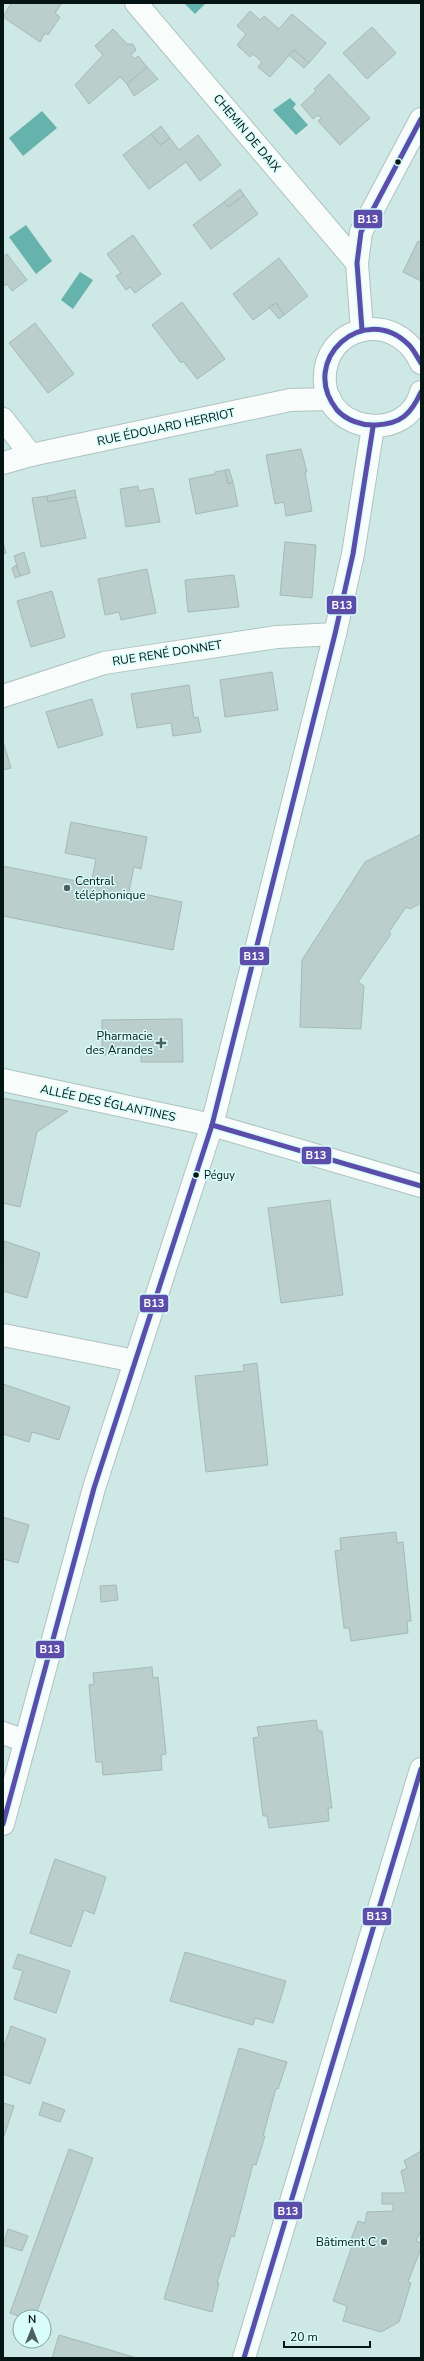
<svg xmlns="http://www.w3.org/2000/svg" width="424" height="2361" font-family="'Nunito Sans',sans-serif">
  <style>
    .water { fill: #66b3ae }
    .building { fill: #bacecc; stroke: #a5b9b7 }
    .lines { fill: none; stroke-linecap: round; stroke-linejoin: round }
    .minor-casing { stroke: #aec3c1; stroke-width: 24 }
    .minor { stroke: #f8fcfb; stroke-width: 22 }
    .bus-1-casing { stroke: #d8fdfa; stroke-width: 8 }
    .bus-1 { stroke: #5b4da9; stroke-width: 5 }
    .bus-dot { fill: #041514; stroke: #d8fdfa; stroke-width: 1.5 }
    .poi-dot { fill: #4b5f5d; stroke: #d8fdfa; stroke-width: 1.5 }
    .labels { text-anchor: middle; stroke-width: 3; stroke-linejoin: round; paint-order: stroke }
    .bus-label { font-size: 11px; fill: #041514; stroke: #d8fdfa; text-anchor: start }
    .street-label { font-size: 12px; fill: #041514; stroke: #d8fdfa }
    .poi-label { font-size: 12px; fill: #041514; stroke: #d8fdfa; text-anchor: end }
    .line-badge { stroke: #d8fdfa; stroke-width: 1.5 }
    .badge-label { font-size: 11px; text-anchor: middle; font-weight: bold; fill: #fff }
  </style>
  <rect width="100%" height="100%" fill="#cee8e5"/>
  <g class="water">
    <polygon points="184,3 206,3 195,14"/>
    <polygon points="290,98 296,104 293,108 308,125 296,135 273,110"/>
    <polygon points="42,111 57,128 23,156 9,138"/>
    <polygon points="26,225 52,261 36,274 9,237"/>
    <polygon points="80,272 93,280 73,309 61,300"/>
  </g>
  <g class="building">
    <polygon points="11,3 62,3 55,13 60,17 48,35 45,33 40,42 3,17"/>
    <polygon points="250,11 260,20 264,16 279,29 292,14 326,43 309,63 294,50 270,77 258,67 262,62 253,54 250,57 237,45 246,34 237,26"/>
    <polygon points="372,27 396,53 367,79 343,53"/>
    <polygon points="113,29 127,44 133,44 136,50 131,55 135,59 138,56 147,67 127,84 120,77 89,104 75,85 103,55 95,46"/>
    <polygon points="294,50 309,63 304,68 289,55"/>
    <polygon points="147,67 158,79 134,96 127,84"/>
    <polygon points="329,74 370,118 340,145 318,121 321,118 318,115 313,119 301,105 316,91 314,89"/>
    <polygon points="161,126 170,138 160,145 151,134"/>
    <polygon points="151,134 160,145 170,138 179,150 198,135 221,165 200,181 186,162 149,189 123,155"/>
    <polygon points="240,189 244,195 228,207 224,202"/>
    <polygon points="244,195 258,214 211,249 193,225 224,202 228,207"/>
    <polygon points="133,235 161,274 135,293 130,287 126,290 116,276 121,273 107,254"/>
    <polygon points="418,241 421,243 421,281 403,272"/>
    <polygon points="7,254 27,280 12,291 7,284 3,287 3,257"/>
    <polygon points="279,258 308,296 284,315 276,303 253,320 233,294"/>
    <polygon points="182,302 225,359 197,379 183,361 181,363 152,325"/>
    <polygon points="276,303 284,315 279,319 269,307"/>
    <polygon points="35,323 74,374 48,393 9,343"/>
    <polygon points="301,449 307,472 305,472 312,511 286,516 284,502 275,504 266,455"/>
    <polygon points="229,469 233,482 228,484 225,470"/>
    <polygon points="225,470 228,484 233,482 238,506 196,514 189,479 215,474 215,472"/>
    <polygon points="138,486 139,491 153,488 160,522 126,527 120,489"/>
    <polygon points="75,490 76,497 48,502 47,496"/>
    <polygon points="47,496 48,502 76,497 86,538 41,547 32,498"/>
    <polygon points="3,542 6,553 3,554"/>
    <polygon points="285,542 316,545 312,598 280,595"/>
    <polygon points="24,552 30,573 20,576 14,556"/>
    <polygon points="16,565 20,576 15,578 12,568"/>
    <polygon points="147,569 156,613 121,620 119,612 105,615 98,579"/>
    <polygon points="234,575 239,607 188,612 185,580"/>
    <polygon points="52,591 65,637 31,647 17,601"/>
    <polygon points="272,672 278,710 225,717 220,680"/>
    <polygon points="189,685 194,718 198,717 201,732 173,736 171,723 137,728 131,694"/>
    <polygon points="92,699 103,735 58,748 46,712"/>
    <polygon points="3,741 11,768 3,770"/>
    <polygon points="71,822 147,837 141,869 134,867 129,891 182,902 173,950 3,916 3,866 91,884 96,859 65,853"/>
    <polygon points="421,834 421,903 410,909 406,907 389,932 391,934 358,982 364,986 361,1029 300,1027 302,960 365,862"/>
    <polygon points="182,1019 183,1062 141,1062 141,1052 102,1055 102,1020"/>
    <polygon points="3,1098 68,1111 37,1132 20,1207 3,1203"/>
    <polygon points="330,1200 343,1295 281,1303 268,1208"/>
    <polygon points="4,1241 40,1253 27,1298 3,1291"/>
    <polygon points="257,1363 268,1465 206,1472 195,1376 244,1371 243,1365"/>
    <polygon points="3,1384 70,1407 59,1440 32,1432 29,1442 3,1434"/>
    <polygon points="3,1517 29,1525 18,1563 3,1559"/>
    <polygon points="396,1532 397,1543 403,1542 411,1621 407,1621 408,1633 351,1641 349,1628 344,1628 335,1551 341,1550 340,1538"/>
    <polygon points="116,1585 118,1600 101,1602 100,1586"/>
    <polygon points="152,1667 153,1678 158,1677 166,1754 161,1755 162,1770 103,1775 102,1762 96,1762 89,1685 94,1684 93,1673"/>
    <polygon points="316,1720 318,1731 322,1731 332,1808 328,1808 329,1821 269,1828 267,1816 263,1816 253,1738 259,1737 257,1727"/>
    <polygon points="55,1859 106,1877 94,1914 84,1910 71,1947 30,1933"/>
    <polygon points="185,1952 286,1981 273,2023 255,2018 253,2025 170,2001"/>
    <polygon points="18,1954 70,1971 56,2013 14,1999 23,1971 13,1968"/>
    <polygon points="11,2026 46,2039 30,2084 3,2074 3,2049"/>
    <polygon points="239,2048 287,2062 278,2089 276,2088 263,2136 265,2136 256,2165 253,2164 234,2237 231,2236 217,2283 219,2283 212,2312 164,2299"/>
    <polygon points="43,2102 65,2110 60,2122 39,2115"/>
    <polygon points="3,2103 14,2106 3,2139"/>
    <polygon points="69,2149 93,2158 35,2317 21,2317 10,2313"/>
    <polygon points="421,2151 421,2230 416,2241 421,2243 421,2248 408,2282 411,2283 399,2322 381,2332 343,2321 347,2306 333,2301 353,2243 350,2242 358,2221 365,2223 367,2212 393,2211 393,2204 382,2204 382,2193 406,2193 401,2171 407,2168 404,2161"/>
    <polygon points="8,2229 28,2236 22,2251 3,2245"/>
    <polygon points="59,2335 137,2358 52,2358"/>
  </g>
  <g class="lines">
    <g class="minor-casing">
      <g id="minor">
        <polyline points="136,3 357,263"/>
        <polyline points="362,330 357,263 361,232 421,119"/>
        <path d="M 421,363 C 396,307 320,325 325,384 C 330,434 408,442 421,392"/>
        <polyline points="3,419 31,455"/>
        <polyline points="3,463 31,455 290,400 330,399"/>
        <polyline points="3,696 104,663 277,637 335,634"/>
        <polyline points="3,1080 212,1125 421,1186"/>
        <polyline points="3,1335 135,1361"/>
        <polyline points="3,1733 25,1741"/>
        <polyline points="3,1824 94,1488 212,1125 335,634 353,554 373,427"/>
        <polyline points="244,2358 421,1769"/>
      </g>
    </g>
    <use href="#minor" class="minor"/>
    <g class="bus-1-casing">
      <g id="bus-1">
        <polyline points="362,330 357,263 361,232 421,119"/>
        <path d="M 421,363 C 417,357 414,350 409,345 C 365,300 297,360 337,410 C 346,420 362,426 376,425 C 401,424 411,414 421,392"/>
        <polyline points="212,1125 421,1186"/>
        <polyline points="3,1824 94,1488 212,1125 335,634 353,554 373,427"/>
        <polyline points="244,2358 421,1769"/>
      </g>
    </g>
    <use href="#bus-1" class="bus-1"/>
  </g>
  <g class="bus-dot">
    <circle cx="398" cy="162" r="3.5"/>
    <circle cx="196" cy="1175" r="3.5"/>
  </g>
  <g class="poi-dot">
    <circle cx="67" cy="888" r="4"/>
    <path d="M159 1037h4v4h4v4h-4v4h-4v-4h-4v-4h4z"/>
    <circle cx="384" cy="2242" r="4"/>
  </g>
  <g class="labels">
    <g class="bus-label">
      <text x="204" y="1179">Péguy</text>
    </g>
    <g class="street-label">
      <text transform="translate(247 133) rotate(50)" y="4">CHEMIN DE DAIX</text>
      <text transform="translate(166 427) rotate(-12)" y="4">RUE ÉDOUARD HERRIOT</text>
      <text transform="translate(167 653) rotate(-9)" y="4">RUE RENÉ DONNET</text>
      <text transform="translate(108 1103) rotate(12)" y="4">ALLÉE DES ÉGLANTINES</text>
    </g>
    <g class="poi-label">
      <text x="75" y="885" text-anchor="start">Central<tspan x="75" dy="14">téléphonique</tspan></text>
      <text x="153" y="1040">Pharmacie<tspan x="153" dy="14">des Arandes</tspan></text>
      <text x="376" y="2246">Bâtiment C</text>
    </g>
  </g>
  <g class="line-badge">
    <rect x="353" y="209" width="30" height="20" rx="4" fill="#5b4da9"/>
    <rect x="326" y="595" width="31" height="20" rx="4" fill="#5b4da9"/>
    <rect x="239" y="946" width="31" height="20" rx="4" fill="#5b4da9"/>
    <rect x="301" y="1146" width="31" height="19" rx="4" fill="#5b4da9"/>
    <rect x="139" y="1294" width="30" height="19" rx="4" fill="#5b4da9"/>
    <rect x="35" y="1640" width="30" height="19" rx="4" fill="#5b4da9"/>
    <rect x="362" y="1907" width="30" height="19" rx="4" fill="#5b4da9"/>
    <rect x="273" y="2201" width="30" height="19" rx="4" fill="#5b4da9"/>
  </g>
  <g class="badge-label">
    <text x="368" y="223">B13</text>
    <text x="342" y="609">B13</text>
    <text x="254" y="960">B13</text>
    <text x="316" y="1159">B13</text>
    <text x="154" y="1307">B13</text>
    <text x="50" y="1653">B13</text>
    <text x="377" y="1920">B13</text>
    <text x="288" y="2215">B13</text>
  </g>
  <rect width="424" height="2361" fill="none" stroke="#041514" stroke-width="8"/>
  <g transform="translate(32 2329)"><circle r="19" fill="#d8fdfa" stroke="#83a09e"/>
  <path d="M0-3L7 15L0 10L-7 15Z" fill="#4b5f5d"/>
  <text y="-6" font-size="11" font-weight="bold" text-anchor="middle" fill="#041514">N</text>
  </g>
  <path d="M284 2341v6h86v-6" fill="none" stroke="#041514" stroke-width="2"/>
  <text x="290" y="2341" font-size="12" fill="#041514" stroke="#d8fdfa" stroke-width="3" paint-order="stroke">20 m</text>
</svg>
